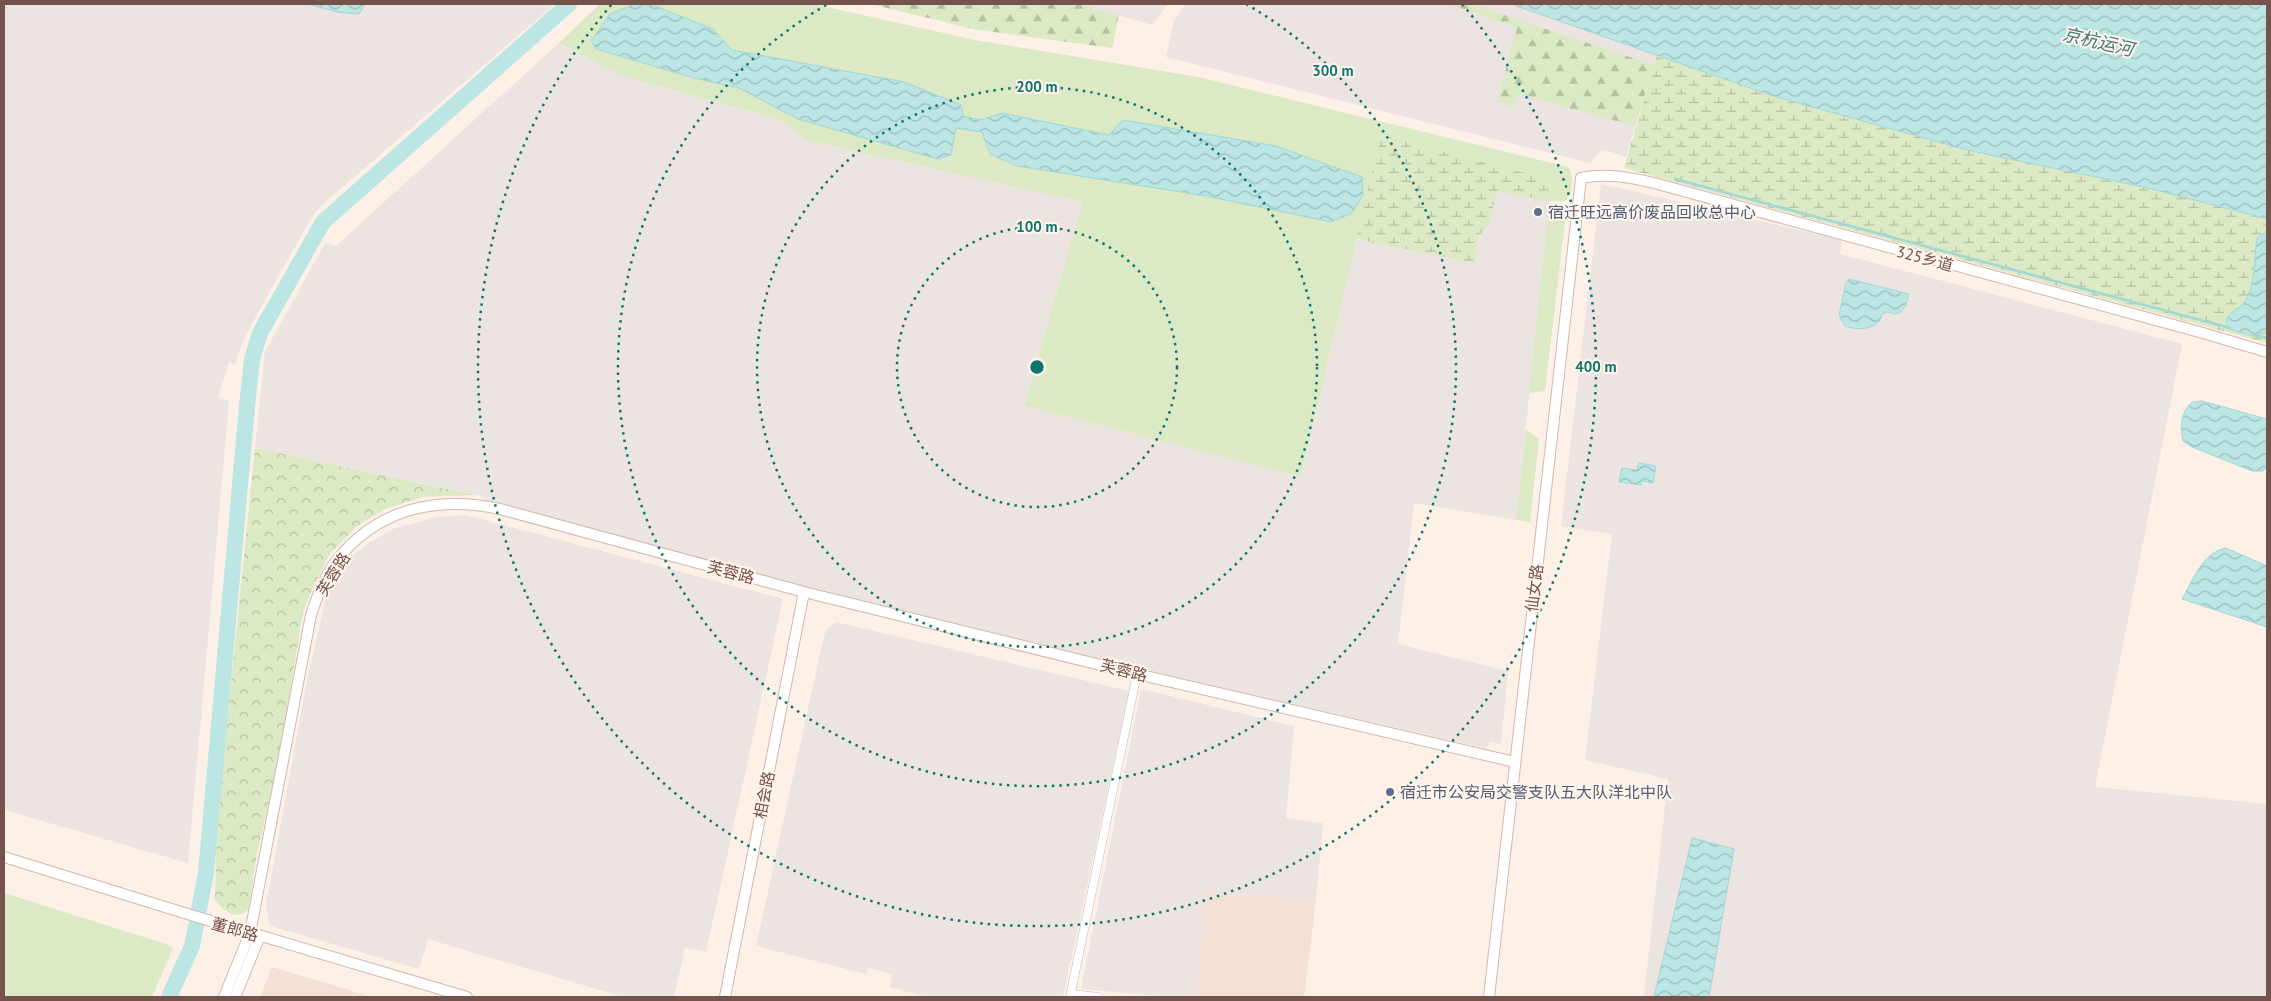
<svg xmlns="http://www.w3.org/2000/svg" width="2271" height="1001" font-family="'PT Sans','Noto Sans SC',sans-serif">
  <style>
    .residential { fill: #f4e0d5 }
    .industrial { fill: #ece4e0 }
    .grass { fill: #dbeac5 }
    .forest { fill: url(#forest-firs) }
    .wetland { fill: url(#wetland-marsh) }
    .park { fill: url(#park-crowns) }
    .water { fill: url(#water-waves); stroke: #a2d7d6 }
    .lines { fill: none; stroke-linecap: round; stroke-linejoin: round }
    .stream { stroke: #a2d7d6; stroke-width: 2.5 }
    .river { stroke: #bbe6e4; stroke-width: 16 }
    .street-casing { stroke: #d0b8b0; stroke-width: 9 }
    .secondary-casing { stroke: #d3b7ad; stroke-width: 12 }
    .street { stroke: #fff; stroke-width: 8 }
    .secondary { stroke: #fff; stroke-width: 10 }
    .ring { fill: none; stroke: #0f766e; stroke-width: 2.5; stroke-dasharray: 2.5 5 }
    .service-dot { fill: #5c6f8a; stroke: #fff5ed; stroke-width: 2 }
    .labels { text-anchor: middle; stroke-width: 4; stroke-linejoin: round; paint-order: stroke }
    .service-label { font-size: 16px; fill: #4e5e75; stroke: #fff5ed; text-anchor: start }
    .street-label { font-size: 16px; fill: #75534c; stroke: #fff5ed }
    .water-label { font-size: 18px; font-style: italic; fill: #407a79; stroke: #fff5ed }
    .centre { fill: #0f766e; stroke: #fff5ed; stroke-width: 2.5 }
    .ring-label { font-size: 15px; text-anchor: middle; font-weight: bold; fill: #0f766e; stroke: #fff5ed; stroke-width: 4; stroke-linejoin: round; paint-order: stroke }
  </style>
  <defs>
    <pattern id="forest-firs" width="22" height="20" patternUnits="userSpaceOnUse" patternTransform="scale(1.25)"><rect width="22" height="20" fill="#dbeac5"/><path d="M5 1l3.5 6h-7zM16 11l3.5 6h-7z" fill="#b6c0a2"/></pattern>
    <pattern id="wetland-marsh" width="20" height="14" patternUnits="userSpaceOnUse" patternTransform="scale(1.25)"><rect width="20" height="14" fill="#dbeac5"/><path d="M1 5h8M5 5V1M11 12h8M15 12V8" fill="none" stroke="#b6c0a2"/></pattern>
    <pattern id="park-crowns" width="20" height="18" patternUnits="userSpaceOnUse" patternTransform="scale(1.25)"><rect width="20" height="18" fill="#dbeac5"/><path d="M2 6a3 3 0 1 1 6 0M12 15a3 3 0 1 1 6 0" fill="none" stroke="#b6c0a2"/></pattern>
    <pattern id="water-waves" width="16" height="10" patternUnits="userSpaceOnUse" patternTransform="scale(1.25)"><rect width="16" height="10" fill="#bbe6e4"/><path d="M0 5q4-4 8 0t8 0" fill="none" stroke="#9dbdbb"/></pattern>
  </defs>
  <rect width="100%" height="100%" fill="#fcf0e7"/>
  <g class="residential">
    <polygon points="1207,892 1316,900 1304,997 1197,997"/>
    <polygon points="272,967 372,997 260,997"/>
  </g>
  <g class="industrial">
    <polygon points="4,4 555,4 323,204 313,215 261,307 243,341 235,364 229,362 218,397 229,401 188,863 4,810"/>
    <polygon points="1078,4 1167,4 1153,25"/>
    <polygon points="1185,4 1511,4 1657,55 1626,157 1602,149 1590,163 1166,57 1174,21"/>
    <polygon points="559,43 622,76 781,120 805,140 1084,202 1024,406 1301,476 1381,135 1552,180 1516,520 1414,503 1398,644 1508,671 1501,744 1490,742 1486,748 1140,669 792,583 484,502 485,497 255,448 265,352 325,243 336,246"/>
    <polygon points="1601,184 1842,240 1840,254 2182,344 2095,787 2267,804 2267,997 1644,997 1668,779 1585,760 1612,534 1561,526"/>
    <polygon points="465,515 783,599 706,952 685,948 674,997 623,997 428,939 419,969 277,928 269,922 266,905 307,681 326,597 333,580 349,559 367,544 395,528 438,517"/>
    <polygon points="836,622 1129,691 1063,997 926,997 890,987 892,975 868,967 866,974 756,946 824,636 827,629"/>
    <polygon points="1141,689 1294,726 1286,818 1323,823 1316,900 1207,892 1197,997 1169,997 1081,989"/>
  </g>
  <g class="grass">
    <path d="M 600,4 L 813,4 L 975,40 L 1198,77 L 1568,167 C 1574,174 1573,196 1565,201 L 1549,201 L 1551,180 L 1381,135 L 1301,476 L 1024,406 L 1083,202 L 805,140 L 781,120 L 622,76 L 559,43 Z"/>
    <polygon points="1548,215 1564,217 1565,222 1545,391 1529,393"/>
    <polygon points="1526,429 1539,439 1530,522 1516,520"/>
    <polygon points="4,893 166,944 173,948 152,997 4,997"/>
  </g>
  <g class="forest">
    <polygon points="871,4 1078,4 1119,15 1112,48 973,29"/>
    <polygon points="1449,4 1471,4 1654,65 1635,126 1518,94 1514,107 1497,102 1517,28"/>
  </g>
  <g class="wetland">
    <polygon points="1657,55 1773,96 1967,150 2148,188 2267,219 2267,343 1624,168"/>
    <polygon points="1381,135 1552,180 1549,201 1497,191 1489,224 1479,236 1474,263 1356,239"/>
  </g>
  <path class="park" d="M 255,448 L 475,495 L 423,497 L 385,509 L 356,527 L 330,554 L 314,585 L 303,612 L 277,771 L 258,848 L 248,910 C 234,921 225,911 215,900 L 217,819 Z"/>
  <g class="water">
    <polygon points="308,4 365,4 359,14 337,12"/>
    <polygon points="635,4 655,6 713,29 732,50 904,82 961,105 963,116 981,120 1002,113 1109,135 1123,120 1276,146 1362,177 1363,195 1352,213 1331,222 1206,196 1017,166 990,154 982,132 956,128 951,155 938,159 798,119 739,88 694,78 596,49 591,41 610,14"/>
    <polygon points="1511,4 2267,4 2267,219 2148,188 1967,150 1773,96"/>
    <path d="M 2267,231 L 2267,331 L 2265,333 L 2253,336 L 2228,329 L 2226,321 C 2231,309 2238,311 2244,303 C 2256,287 2254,257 2257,238 Z"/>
    <path d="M 1849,279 L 1909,294 L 1906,305 L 1901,312 L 1894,314 L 1887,312 L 1882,314 C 1880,330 1857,331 1845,326 L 1839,315 L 1846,283 Z"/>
    <path d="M 2202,401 L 2267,419 L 2267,467 L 2263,471 L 2252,471 L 2192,447 L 2183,441 C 2180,426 2180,414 2192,402 Z"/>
    <polygon points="1639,463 1656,466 1653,483 1642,481 1641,485 1619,482 1622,468 1637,470"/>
    <path d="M 2226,548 L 2267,566 L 2267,627 L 2182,599 C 2193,580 2203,552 2226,548 Z"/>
    <polygon points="1692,838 1734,849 1709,997 1654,997"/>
  </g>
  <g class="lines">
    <g class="stream">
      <polyline points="1675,179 2230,328"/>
      <polyline points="2254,335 2267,338"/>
    </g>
    <g class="river">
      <polyline points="199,909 206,873 247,406 252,359 260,333 323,222 569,4"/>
      <polyline points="169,997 192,946 196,926"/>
    </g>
    <g class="street-casing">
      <g id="street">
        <polyline points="1071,994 1098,997"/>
        <polyline points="1070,997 1137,674"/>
      </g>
    </g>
    <g class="secondary-casing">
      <g id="secondary">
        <polyline points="4,857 194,916 467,997"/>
        <path d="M 224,997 L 250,933 L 311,615 C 318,594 326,571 342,554 C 383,507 441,496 500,509 L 804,592 L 1137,674 L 1515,762"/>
        <polyline points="235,997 260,936"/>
        <polyline points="725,997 804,592"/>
        <path d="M 1489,997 L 1581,178 C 1606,173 1629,177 1654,183 L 2203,333 L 2267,352"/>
      </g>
    </g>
    <use href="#street" class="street"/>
    <use href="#secondary" class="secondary"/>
  </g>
  <g class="ring">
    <circle cx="1037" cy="367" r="140"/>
    <circle cx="1037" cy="367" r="280"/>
    <path d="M1246 4A419 419 0 1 1 828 4"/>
    <path d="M1462 4A559 559 0 1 1 612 4"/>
  </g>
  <g class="service-dot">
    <circle cx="1538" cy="212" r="5"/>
    <circle cx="1390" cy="792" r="5"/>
  </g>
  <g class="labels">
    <g class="service-label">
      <text x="1548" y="218">宿迁旺远高价废品回收总中心</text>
      <text x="1400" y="798">宿迁市公安局交警支队五大队洋北中队</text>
    </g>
    <g class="street-label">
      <text transform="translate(1925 258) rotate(15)" y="6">325乡道</text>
      <text transform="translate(731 572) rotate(15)" y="6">芙蓉路</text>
      <text transform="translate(333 574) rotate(-58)" y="6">芙蓉路</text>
      <text transform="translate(1534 588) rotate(-83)" y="6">仙女路</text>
      <text transform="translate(1124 670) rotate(14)" y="6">芙蓉路</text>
      <text transform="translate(764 795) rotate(-79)" y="6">相会路</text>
      <text transform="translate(235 929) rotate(16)" y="6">董郎路</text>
    </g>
    <g class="water-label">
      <text transform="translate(2098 42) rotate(13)" y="6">京杭运河</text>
    </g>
  </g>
  <circle cx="1037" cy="367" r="8" class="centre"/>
  <g class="ring-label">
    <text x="1333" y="76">300 m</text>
    <text x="1037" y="92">200 m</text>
    <text x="1037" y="232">100 m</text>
    <text x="1596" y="372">400 m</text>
  </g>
  <rect width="2271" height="1001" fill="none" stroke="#75534c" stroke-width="10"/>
</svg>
